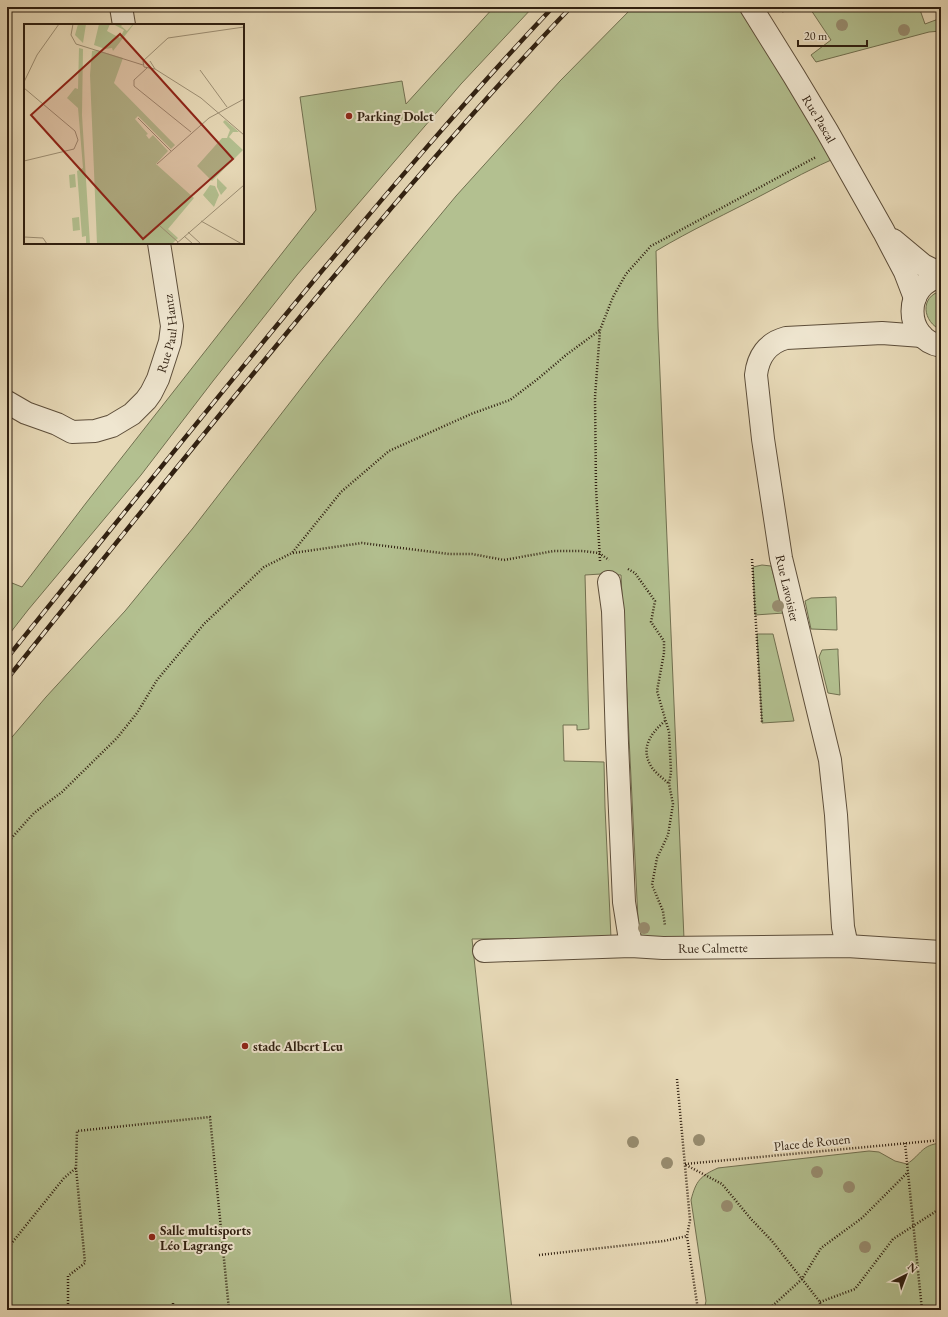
<svg xmlns="http://www.w3.org/2000/svg" width="948" height="1317" font-family="'EB Garamond',serif">
  <style>
    .green { fill: #b3c090; stroke: #717050 }
    .lines { fill: none; stroke-linecap: round; stroke-linejoin: round }
    .minor-casing { stroke: #5d4e3a; stroke-width: 24 }
    .path { stroke: #2f1f10; stroke-width: 2.5; stroke-dasharray: 1 2; stroke-linecap: butt }
    .minor { stroke: #efe6d0; stroke-width: 22 }
    .rail-casing { stroke: #2f1f10; stroke-width: 4.5 }
    .rail { stroke: #efe6d0; stroke-width: 3; stroke-dasharray: 9; stroke-linecap: butt }
    .tree { fill: #988d70 }
    .poi-dot { fill: #8f2418; stroke: #efe6d0; stroke-width: 1.5 }
    .labels { text-anchor: middle; stroke-width: 4; stroke-linejoin: round; paint-order: stroke }
    .poi-label { font-size: 13px; font-weight: bold; fill: #2f1f10; stroke: #efe6d0; text-anchor: start }
    .street-label { font-size: 13px; fill: #2f1f10; stroke: #efe6d0 }
    .inset-road { fill: none; stroke: #9d8f74; stroke-width: 1 }
    .view { fill: #8f2418; fill-opacity: 0.15; stroke: #8f2418; stroke-width: 2 }
    .inset-edge { fill: none; stroke: #2f1f10; stroke-width: 2 }
  </style>
  <rect width="100%" height="100%" fill="#e7d9b7"/>
  <filter id="stains"><feTurbulence type="fractalNoise" baseFrequency=".005" numOctaves="4"/><feColorMatrix values="0 0 0 0 .2 0 0 0 0 .09 0 0 0 0 .02 0 0 0 .5 -.17"/></filter>
  <radialGradient id="worn" r=".72"><stop offset=".6" stop-color="#630" stop-opacity="0"/><stop offset="1" stop-color="#630" stop-opacity=".3"/></radialGradient>
  <g class="green">
    <polygon points="494,7 533,7 461,84 297,275 213,381 141,475 28,610 7,637 7,581 22,587 86,503 316,210 300,97 402,81 406,104"/>
    <path d="M 633,7 L 751,7 L 840,156 C 814,167 789,181 764,194 C 728,213 691,230 656,251 L 658,327 L 684,939 L 639,940 L 621,575 L 601,574 L 585,575 L 589,729 L 577,730 L 577,725 L 563,725 L 564,761 L 604,762 L 605,807 L 611,938 L 472,939 L 512,1310 L 7,1310 L 7,743 L 46,697 L 125,611 L 193,528 L 319,365 L 389,277 L 456,196 L 560,81 Z"/>
    <polygon points="809,7 919,7 925,24 941,18 941,31 929,32 816,62 811,55 831,40"/>
    <path d="M 941,291 L 941,330 C 923,322 919,297 941,291 Z"/>
    <polygon points="762,565 771,566 784,613 755,615 753,567"/>
    <polygon points="836,597 837,630 811,629 805,601 811,598"/>
    <polygon points="757,634 773,634 794,721 762,723"/>
    <polygon points="838,649 838,654 840,695 828,693 819,657 822,650"/>
    <path d="M 941,1143 L 941,1310 L 704,1310 L 706,1301 L 691,1200 C 696,1181 700,1176 718,1168 L 869,1151 L 879,1152 L 895,1161 L 907,1164 C 922,1154 921,1145 941,1143 Z"/>
  </g>
  <g class="lines">
    <g class="minor-casing">
      <g id="minor">
        <polyline points="121,7 124,25"/>
        <path id="s1" d="M 751,7 L 794,76 L 827,131 L 884,232 L 905,272 L 915,298"/>
        <polyline points="893,240 923,265 941,274"/>
        <path d="M 941,277 C 903,283 903,339 941,346"/>
        <path id="s2" d="M 7,402 L 26,413 L 57,424 L 72,432 L 95,431 L 112,426 L 132,414 L 146,400 L 151,393 L 158,379 L 170,342 L 172,326 L 159,243"/>
        <polyline points="609,582 613,611 617,743 624,902 631,946"/>
        <path d="M 847,946 L 843,927 L 836,815 L 830,760 L 781,558 L 763,439 L 756,375 C 758,357 767,343 786,338 L 882,333 L 922,336"/>
        <path id="s3" d="M 484,951 L 631,946 L 663,948 L 847,946 L 941,952"/>
      </g>
    </g>
    <g class="path">
      <polyline points="782,12 784,7"/>
      <polyline points="293,553 362,543 449,554 472,554 504,560 554,551 583,551 599,553 609,560"/>
      <polyline points="752,559 762,723"/>
      <polyline points="600,561 596,488 595,397 600,330 613,297 626,274 651,246 816,157"/>
      <polyline points="628,569 635,573 655,601 651,622 664,641 664,653 657,691 669,732 671,772 669,784 673,804 668,835 657,858 652,885 663,911 665,926"/>
      <path d="M 665,721 C 651,733 640,748 651,766 C 655,773 663,778 669,784"/>
      <polyline points="7,843 34,813 62,792 117,738 137,713 157,680 204,624 264,567 292,553 341,492 389,451 471,414 510,400 539,378 566,355 600,330"/>
      <polyline points="677,1079 690,1220 687,1236 698,1310"/>
      <polyline points="905,1143 922,1310"/>
      <polyline points="685,1164 941,1140"/>
      <polyline points="686,1165 722,1184 751,1219 772,1241 802,1279 820,1302 820,1310"/>
      <polyline points="7,1249 64,1178 76,1168"/>
      <polyline points="539,1255 664,1241 687,1236"/>
      <polyline points="820,1302 855,1289 893,1239 941,1208"/>
      <polyline points="173,1303 173,1310"/>
      <polyline points="68,1310 68,1276 85,1263 76,1168 77,1131 210,1117 229,1310"/>
      <polyline points="768,1310 802,1279 821,1248 862,1218 908,1172"/>
    </g>
    <use href="#minor" class="minor"/>
    <g class="rail-casing">
      <g id="rail">
        <path d="M 7,658 C 106,535 205,412 306,290 C 386,194 467,98 553,7"/>
        <path d="M 7,679 C 118,541 227,403 341,268 C 415,179 491,91 571,7"/>
      </g>
    </g>
    <use href="#rail" class="rail"/>
  </g>
  <g class="tree">
    <circle cx="842" cy="25" r="6"/>
    <circle cx="904" cy="30" r="6"/>
    <circle cx="778" cy="606" r="6"/>
    <circle cx="644" cy="928" r="6"/>
    <circle cx="699" cy="1140" r="6"/>
    <circle cx="633" cy="1142" r="6"/>
    <circle cx="667" cy="1163" r="6"/>
    <circle cx="817" cy="1172" r="6"/>
    <circle cx="849" cy="1187" r="6"/>
    <circle cx="727" cy="1206" r="6"/>
    <circle cx="865" cy="1247" r="6"/>
  </g>
  <g class="poi-dot">
    <circle cx="349" cy="116" r="4"/>
    <circle cx="245" cy="1046" r="4"/>
    <circle cx="152" cy="1237" r="4"/>
  </g>
  <g class="labels">
    <g class="poi-label">
      <text x="357" y="121">Parking Dolet</text>
      <text x="253" y="1051">stade Albert Leu</text>
      <text x="160" y="1235">Salle multisports<tspan x="160" dy="15">Léo Lagrange</tspan></text>
    </g>
    <g class="street-label">
      <text dy="5" stroke="none"><textPath href="#s1" startOffset="131">Rue Pascal</textPath></text>
      <text dy="5" stroke="none"><textPath href="#s2" startOffset="227">Rue Paul Hantz</textPath></text>
      <text transform="translate(788 588) rotate(77)" y="5">Rue Lavoisier</text>
      <text dy="5" stroke="none"><textPath href="#s3" startOffset="229">Rue Calmette</textPath></text>
      <text transform="translate(812 1142) rotate(-6)" y="5">Place de Rouen</text>
    </g>
  </g>
  <g transform="translate(24 24)">
    <rect width="220" height="220" fill="#e7d9b7"/>
    <path d="M 54,0 L 62,0 L 59,19 L 51,11 ZM 75,0 L 86,0 L 83,7 L 96,14 L 100,6 L 89,0 L 99,0 L 97,2 L 103,7 L 109,0 L 110,0 L 89,27 L 88,24 L 81,25 L 70,21 ZM 55,24 L 59,25 L 58,91 L 66,220 L 62,220 L 62,212 L 58,213 L 53,147 L 59,144 L 54,84 L 43,74 L 51,64 L 54,65 ZM 73,26 L 99,34 L 90,59 L 151,121 L 147,125 L 114,92 L 111,95 L 124,110 L 122,111 L 125,115 L 129,111 L 144,127 L 132,140 L 170,174 L 144,205 L 154,214 L 148,220 L 73,220 L 66,51 L 68,27 ZM 201,96 L 215,108 L 209,108 L 205,113 L 219,126 L 188,157 L 173,142 L 198,114 L 203,114 L 206,106 L 199,98 ZM 51,150 L 52,163 L 46,164 L 45,151 ZM 193,154 L 203,164 L 197,171 L 193,163 ZM 186,161 L 191,162 L 195,171 L 190,183 L 179,171 ZM 55,193 L 56,206 L 49,207 L 48,194 Z" fill="#b3c090"/>
    <path class="inset-road" d="M 49,0 L 47,11 L 52,20 L 119,41M 126,37 L 131,45 L 177,74 L 220,111M 123,44 L 110,56 L 110,62 L 167,108M 131,45 L 120,43 L 119,37 L 144,14 L 220,3M 176,46 L 203,83M 0,58 L 13,31 L 35,0M 0,64 L 51,107 L 54,116 L 50,125 L 0,137M 114,94 L 147,127M 133,140 L 185,94 L 220,75M 177,197 L 218,220M 136,202 L 154,218M 164,208 L 177,220M 160,212 L 169,220M 0,213 L 19,214 L 23,220M 152,220 L 220,161"/>
    <path class="view" d="M 96,10 L 209,135 L 119,215 L 7,91 Z"/>
    <rect width="220" height="220" class="inset-edge"/>
  </g>
  <rect width="948" height="1317" fill="none" stroke="#e7d9b7" stroke-width="24"/>
  <rect x="8" y="8" width="932" height="1301" fill="none" stroke="#2f1f10" stroke-width="2"/>
  <rect x="12" y="12" width="924" height="1293" fill="none" stroke="#2f1f10"/>
  <g transform="translate(906 1275) rotate(42)" stroke="#efe6d0" stroke-width="3" paint-order="stroke">
  <path d="M0-3L7 15L0 10L-7 15Z" fill="#2f1f10"/>
  <text y="-6" font-size="11" font-weight="bold" text-anchor="middle" fill="#2f1f10">N</text>
  </g>
  <path d="M798 40v6h69v-6" fill="none" stroke="#2f1f10" stroke-width="2"/>
  <text x="804" y="40" font-size="12" fill="#2f1f10" stroke="#efe6d0" stroke-width="3" paint-order="stroke">20 m</text>
  <rect width="100%" height="100%" filter="url(#stains)"/>
  <rect width="100%" height="100%" fill="url(#worn)"/>
</svg>
